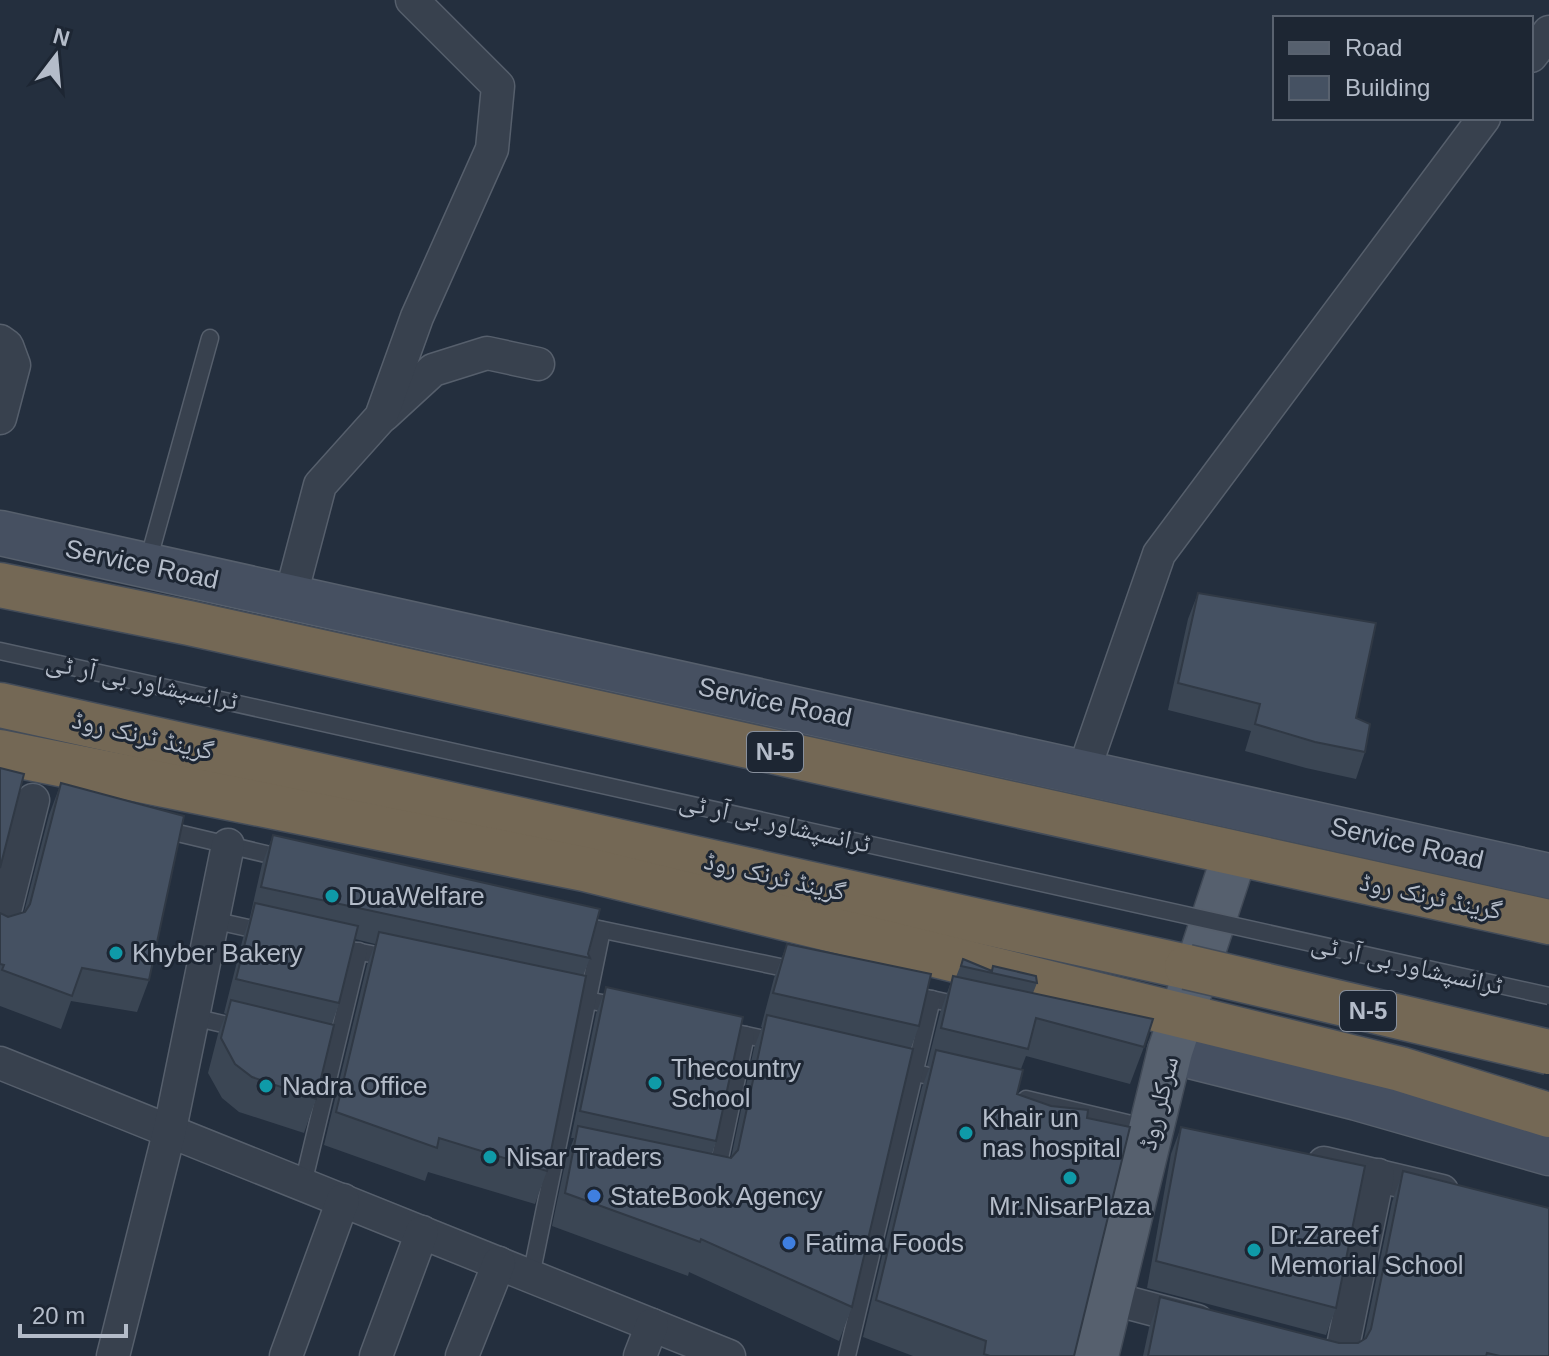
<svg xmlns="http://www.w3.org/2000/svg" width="1549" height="1356" font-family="Helvetica,'Noto Naskh Arabic',sans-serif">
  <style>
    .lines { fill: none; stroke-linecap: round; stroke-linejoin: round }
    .lane-casing { stroke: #565f6c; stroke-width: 19 }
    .street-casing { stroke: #565f6c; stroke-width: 35 }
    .secondary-casing { stroke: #565f6c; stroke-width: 47 }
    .primary-casing { stroke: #414a57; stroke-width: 47 }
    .highway-casing { stroke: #434c59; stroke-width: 47 }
    .lane { stroke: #38414e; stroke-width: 16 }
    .street { stroke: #38414e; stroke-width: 32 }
    .secondary { stroke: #465061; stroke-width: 44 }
    .primary { stroke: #56606e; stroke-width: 44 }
    .highway { stroke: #746855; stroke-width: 44 }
    .lane-bridge-casing { stroke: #565f6c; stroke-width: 19; stroke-linecap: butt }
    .highway-bridge-casing { stroke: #434c59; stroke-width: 47; stroke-linecap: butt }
    .lane-bridge { stroke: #38414e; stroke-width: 16 }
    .highway-bridge { stroke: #746855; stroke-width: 44 }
    .wall { fill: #3b4654 }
    .building { fill: #455162; stroke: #303945; stroke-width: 2 }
    .culture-dot { fill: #0f9aa8; stroke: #1d2633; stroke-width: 3 }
    .shop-dot { fill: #3f7fe0; stroke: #1d2633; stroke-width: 3 }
    .labels { text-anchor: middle; stroke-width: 6; stroke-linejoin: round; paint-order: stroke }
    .shield { fill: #1d2633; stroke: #878f9c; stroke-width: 2 }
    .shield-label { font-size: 24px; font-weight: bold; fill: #b4bcc9 }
    .street-label { font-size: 26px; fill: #b4bcc9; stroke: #1d2633 }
    .poi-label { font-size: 26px; fill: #b4bcc9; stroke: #1d2633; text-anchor: start }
  </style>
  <rect width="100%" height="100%" fill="#242f3e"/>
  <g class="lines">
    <g class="lane-casing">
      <g id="lane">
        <polyline points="147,565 210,338"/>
        <polyline points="0,651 59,664"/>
        <polyline points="161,829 287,859"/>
        <polyline points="212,920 266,932"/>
        <polyline points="575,924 799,971"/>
        <polyline points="331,946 391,958"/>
        <polyline points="904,993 963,1006"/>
        <polyline points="562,995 622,1007"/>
        <polyline points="193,1017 240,1028"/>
        <polyline points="718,1029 778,1042"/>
        <polyline points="886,1066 946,1080"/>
        <polyline points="1026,1099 1148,1128"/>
        <polyline points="716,1177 746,1035"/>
        <polyline points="303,1184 359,951"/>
        <polyline points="531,1276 602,930"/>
        <polyline points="847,1356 932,999"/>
      </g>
    </g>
    <g class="street-casing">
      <g id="street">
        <polyline points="1531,56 1549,32"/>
        <polyline points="0,341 7,346 14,365 0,418"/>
        <polyline points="384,415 433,370 487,353 538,364"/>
        <polyline points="291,595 320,485 381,417 417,317 492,149 498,86 412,0"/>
        <polyline points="1084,770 1159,554 1484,118"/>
        <polyline points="0,931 33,800"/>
        <polyline points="0,1063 729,1356"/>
        <polyline points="1324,1163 1442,1191"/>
        <polyline points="1110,1298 1197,1321"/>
        <polyline points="113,1356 170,1129 228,845"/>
        <polyline points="286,1356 343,1200"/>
        <polyline points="376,1356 422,1232"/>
        <polyline points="462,1356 499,1263"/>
        <polyline points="640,1356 652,1325"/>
        <polyline points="1341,1356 1378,1175"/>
      </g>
    </g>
    <g class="secondary-casing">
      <g id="secondary">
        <polyline points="0,533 1549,876"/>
        <polyline points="1170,1051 1357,1098 1549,1153"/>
      </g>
    </g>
    <g class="primary-casing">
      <polyline id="primary" points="1096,1356 1170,1051 1235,854"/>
    </g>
    <g class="highway-casing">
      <g id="highway">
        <polyline points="0,585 189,623 1549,922"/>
        <polyline points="0,705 1187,967"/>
        <polyline points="0,752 584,869 1400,1069 1549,1115"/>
      </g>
    </g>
    <use href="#lane" class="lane"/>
    <use href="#street" class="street"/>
    <use href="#secondary" class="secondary"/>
    <use href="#primary" class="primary"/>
    <use href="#highway" class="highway"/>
    <g class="lane-bridge-casing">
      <polyline id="lane-bridge" points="59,664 1549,996"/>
    </g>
    <g class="highway-bridge-casing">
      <polyline id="highway-bridge" points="1187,967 1549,1052"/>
    </g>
    <use href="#lane-bridge" class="lane-bridge"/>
    <use href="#highway-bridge" class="highway-bridge"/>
  </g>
  <g class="wall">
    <polygon points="1198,593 1356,718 1365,752 1356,779 1306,768 1245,751 1251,731 1168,710 1188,619"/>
    <polygon points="61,783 149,980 137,1012 71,1001 61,1029 0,1006 0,913 8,917 24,912 49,815"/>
    <polygon points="273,835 588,954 590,958 583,976 547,1171 535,1204 428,1172 425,1181 324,1145 367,965 375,944 355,939 339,1003 332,1024 316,1099 304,1133 239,1112 222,1098 208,1073 218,1034 226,1014 224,1013 243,938 250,917 262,864"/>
    <polygon points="787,944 919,1026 911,1048 852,1307 839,1341 689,1272 688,1276 552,1226 566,1159 574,1138 571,1138 596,1014 606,987 716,1141 712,1154 731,1158 754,1048 762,1027 761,1027 774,978"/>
    <polygon points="963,959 991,971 1037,983 1033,993 1144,1047 1130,1084 1026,1056 1021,1069 1017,1094 1074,1356 913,1356 863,1337 922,1087 930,1066 927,1066 940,1013 953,976 956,977"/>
    <polygon points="1181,1127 1336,1308 1326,1335 1147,1288 1171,1154"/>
    <polygon points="1403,1171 1549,1356 1143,1356 1149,1328 1160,1297 1339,1343 1358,1343 1364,1339 1392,1202"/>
  </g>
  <g class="building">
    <polygon points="1198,593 1376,623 1356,718 1370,724 1365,752 1315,742 1255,724 1260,704 1178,683"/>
    <polygon points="0,768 24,774 0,868"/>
    <polygon points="61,783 184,816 149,980 82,968 72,996 2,970 4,965 0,964 0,913 8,917 25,912 30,904"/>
    <polygon points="273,835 600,909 588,954 590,958 261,887"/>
    <polygon points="255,903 358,926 339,1003 236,979"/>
    <polygon points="379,932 586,976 547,1171 439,1138 437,1148 336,1112"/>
    <polygon points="787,944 931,974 919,1026 773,993"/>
    <polygon points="963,959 992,971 993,966 1036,976 1037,983 961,966"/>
    <polygon points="953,976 1153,1019 1144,1047 1036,1018 1028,1049 941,1028"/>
    <polygon points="606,987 743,1017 716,1141 580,1111"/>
    <polygon points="231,1000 334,1025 316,1099 252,1077 235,1064 221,1038"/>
    <polygon points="767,1015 913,1049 852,1307 701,1239 700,1242 565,1193 578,1126 731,1158 738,1150"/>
    <polygon points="936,1050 1023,1070 1017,1094 1051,1106 1088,1110 1087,1118 1130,1127 1074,1356 990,1356 984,1354 986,1341 876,1300"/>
    <polygon points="1181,1127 1365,1166 1336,1308 1156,1261"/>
    <polygon points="1403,1171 1549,1208 1549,1356 1500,1356 1487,1353 1486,1356 1148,1356 1160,1297 1339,1343 1358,1343 1366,1338 1371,1329"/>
  </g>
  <g class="culture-dot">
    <circle cx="332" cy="896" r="8"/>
    <circle cx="116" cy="953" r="8"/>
    <circle cx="655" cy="1083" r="8"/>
    <circle cx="266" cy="1086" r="8"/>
    <circle cx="966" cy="1133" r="8"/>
    <circle cx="490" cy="1157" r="8"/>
    <circle cx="1070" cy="1178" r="8"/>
    <circle cx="1254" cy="1250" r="8"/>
  </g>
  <g class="shop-dot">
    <circle cx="594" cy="1196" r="8"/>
    <circle cx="789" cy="1243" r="8"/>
  </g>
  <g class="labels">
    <g class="shield">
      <rect x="747" y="732" width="56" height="40" rx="6"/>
      <rect x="1340" y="991" width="56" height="40" rx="6"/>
    </g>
    <g class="shield-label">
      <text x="775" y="760">N-5</text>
      <text x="1368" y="1019">N-5</text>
    </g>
    <g class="street-label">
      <text transform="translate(142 564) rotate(12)" y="9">Service Road</text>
      <text transform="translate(142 681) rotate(12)" y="9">ٹرانسپشاور بی آر ٹی</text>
      <text transform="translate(775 702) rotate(12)" y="9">Service Road</text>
      <text transform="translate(143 735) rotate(13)" y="9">گرینڈ ٹرنک روڈ</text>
      <text transform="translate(775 822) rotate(13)" y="9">ٹرانسپشاور بی آر ٹی</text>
      <text transform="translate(1407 843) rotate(13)" y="9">Service Road</text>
      <text transform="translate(775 876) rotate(13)" y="9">گرینڈ ٹرنک روڈ</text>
      <text transform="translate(1431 896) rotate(12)" y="9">گرینڈ ٹرنک روڈ</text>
      <text transform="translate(1407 964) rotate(13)" y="9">ٹرانسپشاور بی آر ٹی</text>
      <text transform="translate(1158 1103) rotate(-76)" y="9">سرکلر روڈ</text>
    </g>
    <g class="poi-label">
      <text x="348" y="905">DuaWelfare</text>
      <text x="132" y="962">Khyber Bakery</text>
      <text x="671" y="1077">Thecountry<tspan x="671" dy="30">School</tspan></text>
      <text x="282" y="1095">Nadra Office</text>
      <text x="982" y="1127">Khair un<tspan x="982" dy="30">nas hospital</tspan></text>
      <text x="506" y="1166">Nisar Traders</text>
      <text x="610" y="1205">StateBook Agency</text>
      <text x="1070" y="1215" text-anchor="middle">Mr.NisarPlaza</text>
      <text x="1270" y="1244">Dr.Zareef<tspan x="1270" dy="30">Memorial School</tspan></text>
      <text x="805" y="1252">Fatima Foods</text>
    </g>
  </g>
  <rect x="1273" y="16" width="260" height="104" fill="#1d2633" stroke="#59626f" stroke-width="2"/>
  <rect x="1289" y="42" width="40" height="12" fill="#56606e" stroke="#59626f" stroke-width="2"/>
  <text x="1345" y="56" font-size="24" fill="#b4bcc9">Road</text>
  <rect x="1289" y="76" width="40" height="24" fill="#455162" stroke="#59626f" stroke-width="2"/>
  <text x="1345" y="96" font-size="24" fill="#b4bcc9">Building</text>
  <g transform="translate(56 56) rotate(16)" stroke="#1d2633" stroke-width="6" paint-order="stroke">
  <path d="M0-6L14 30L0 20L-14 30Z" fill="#b4bcc9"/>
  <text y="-12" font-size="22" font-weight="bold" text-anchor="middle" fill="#b4bcc9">N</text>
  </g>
  <path d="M20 1324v12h106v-12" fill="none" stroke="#b4bcc9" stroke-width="4"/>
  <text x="32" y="1324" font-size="24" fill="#b4bcc9" stroke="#1d2633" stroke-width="6" paint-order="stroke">20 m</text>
</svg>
